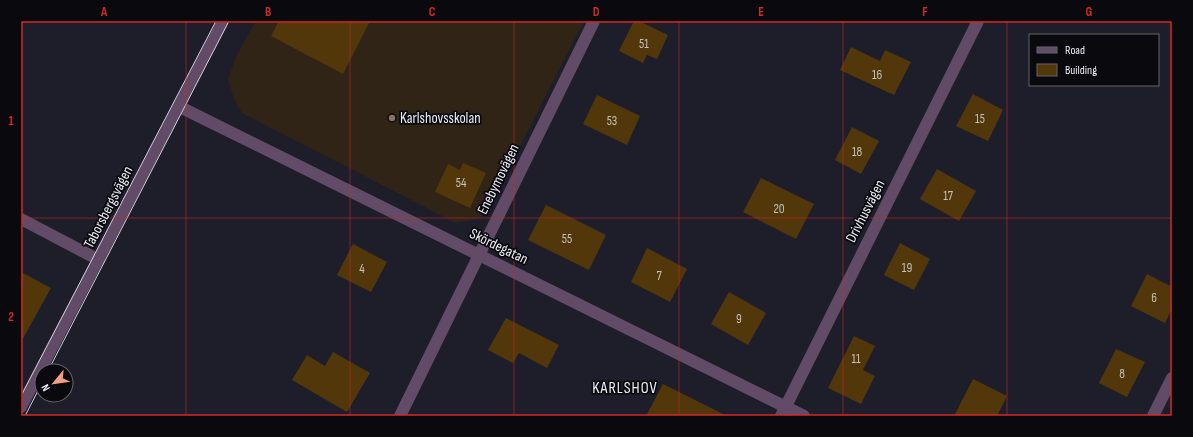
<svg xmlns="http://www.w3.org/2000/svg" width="1193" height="437" font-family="'Sofia Sans Condensed',sans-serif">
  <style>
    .education { fill: #302416 }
    .building { fill: #51370a }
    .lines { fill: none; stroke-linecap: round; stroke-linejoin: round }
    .street { stroke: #614b67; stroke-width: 12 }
    .tram { stroke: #cccdd7; stroke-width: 1 }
    .grid { fill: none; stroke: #d62828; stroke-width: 1; stroke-opacity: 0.55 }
    .education-dot { fill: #8d6e63; stroke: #09090e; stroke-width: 1.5 }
    .labels { text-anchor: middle; stroke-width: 3.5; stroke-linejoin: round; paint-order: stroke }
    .number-label { font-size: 13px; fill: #c5c0bb }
    .poi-label { font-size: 15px; fill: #ecedf6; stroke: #09090e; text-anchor: start }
    .street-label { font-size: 15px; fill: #ecedf6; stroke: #09090e }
    .neighbourhood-label { font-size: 16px; letter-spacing: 1px; fill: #ecedf6; stroke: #09090e }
    .neatline { fill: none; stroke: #d62828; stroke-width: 1.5 }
    .grid-label { font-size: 13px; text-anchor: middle; font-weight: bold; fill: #d62828 }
  </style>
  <rect width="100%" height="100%" fill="#1e1e2b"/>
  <polygon class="education" points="256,21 584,21 492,201 480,218 456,223 242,113 233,96 228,79 237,55"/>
  <g class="building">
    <polygon points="279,21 370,21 343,74 271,36"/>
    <polygon points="634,21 639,21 668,35 657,59 647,55 643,63 619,51"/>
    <polygon points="851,47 880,61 885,50 911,62 894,95 840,70"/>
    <polygon points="973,94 1003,110 988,141 956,126"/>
    <polygon points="597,95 640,116 627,145 583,124"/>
    <polygon points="852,127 879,141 861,174 835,160"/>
    <polygon points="463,163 486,173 470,208 435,192 448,164 460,170"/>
    <polygon points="937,169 976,191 959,221 920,199"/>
    <polygon points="761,178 814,204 796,239 743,212"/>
    <polygon points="546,205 606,235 589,270 528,240"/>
    <polygon points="900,243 930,259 914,290 884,275"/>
    <polygon points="353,244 387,262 371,292 337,275"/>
    <polygon points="647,248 687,269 670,302 631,282"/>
    <polygon points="21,272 51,288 21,342"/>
    <polygon points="1147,274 1172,287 1172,309 1165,323 1131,306"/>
    <polygon points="729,292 766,313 748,345 711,324"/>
    <polygon points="506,318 559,345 547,368 519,353 513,363 488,350"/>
    <polygon points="854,336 875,346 863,370 875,376 861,404 828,388"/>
    <polygon points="1116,349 1145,362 1127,397 1099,383"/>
    <polygon points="333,352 370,373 347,412 292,380 307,355 325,366"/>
    <polygon points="973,379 1007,396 997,416 954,416"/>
    <polygon points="663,384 727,416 646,416"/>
  </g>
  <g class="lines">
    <g class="street">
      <polyline points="178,106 804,416"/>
      <polyline points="21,219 99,260"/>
      <polyline points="21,407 223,21"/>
      <polyline points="400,416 594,21"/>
      <polyline points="781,416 978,21"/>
      <polyline points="1153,416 1172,378"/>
    </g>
    <g class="tram">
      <polyline points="48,371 229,21"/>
      <polyline points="21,396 216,21"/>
      <polyline points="25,416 42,383"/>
    </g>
  </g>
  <path class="grid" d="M 186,21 L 186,416M 350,21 L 350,416M 514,21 L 514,416M 679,21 L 679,416M 843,21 L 843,416M 1007,21 L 1007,416M 21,218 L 1172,218"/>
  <circle class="education-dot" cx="392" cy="118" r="4"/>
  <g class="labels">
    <g class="number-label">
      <text x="644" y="48">51</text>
      <text x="877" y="79">16</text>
      <text x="980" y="123">15</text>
      <text x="612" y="125">53</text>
      <text x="857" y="156">18</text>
      <text x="461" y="187">54</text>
      <text x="948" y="200">17</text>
      <text x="779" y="213">20</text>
      <text x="567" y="243">55</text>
      <text x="907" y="272">19</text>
      <text x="362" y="273">4</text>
      <text x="659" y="280">7</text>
      <text x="1154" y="302">6</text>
      <text x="739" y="323">9</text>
      <text x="856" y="363">11</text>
      <text x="1122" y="378">8</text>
    </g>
    <g class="poi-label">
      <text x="400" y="123">Karlshovsskolan</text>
    </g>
    <g class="street-label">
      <text transform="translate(498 179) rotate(-64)" y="5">Enebymovägen</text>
      <text transform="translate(108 207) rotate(-63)" y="5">Taborsbergsvägen</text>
      <text transform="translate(865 211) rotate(-63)" y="5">Drivhusvägen</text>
      <text transform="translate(499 246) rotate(26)" y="5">Skördegatan</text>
    </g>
    <g class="neighbourhood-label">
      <text x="625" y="393">KARLSHOV</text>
    </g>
  </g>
  <rect width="1193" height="437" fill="none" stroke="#09090e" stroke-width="44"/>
  <rect x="1029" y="34" width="130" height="52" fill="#09090e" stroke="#64646b"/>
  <rect x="1037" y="47" width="20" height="6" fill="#614b67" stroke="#64646b"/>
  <text x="1065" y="54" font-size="12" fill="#ecedf6">Road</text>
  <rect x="1037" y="64" width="20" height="12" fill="#51370a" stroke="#64646b"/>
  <text x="1065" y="74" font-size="12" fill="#ecedf6">Building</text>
  <g transform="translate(54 383) rotate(241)"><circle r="19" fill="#09090e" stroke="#64646b"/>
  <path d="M0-3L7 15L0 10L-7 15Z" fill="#f2a07f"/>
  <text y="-6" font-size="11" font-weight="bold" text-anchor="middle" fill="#ecedf6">N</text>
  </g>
  <rect x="22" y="22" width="1149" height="393" class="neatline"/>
  <g class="grid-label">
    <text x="104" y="16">A</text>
    <text x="268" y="16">B</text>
    <text x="432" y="16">C</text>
    <text x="596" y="16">D</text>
    <text x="761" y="16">E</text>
    <text x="925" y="16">F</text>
    <text x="1089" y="16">G</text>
    <text x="11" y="125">1</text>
    <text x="11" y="321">2</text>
  </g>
</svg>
